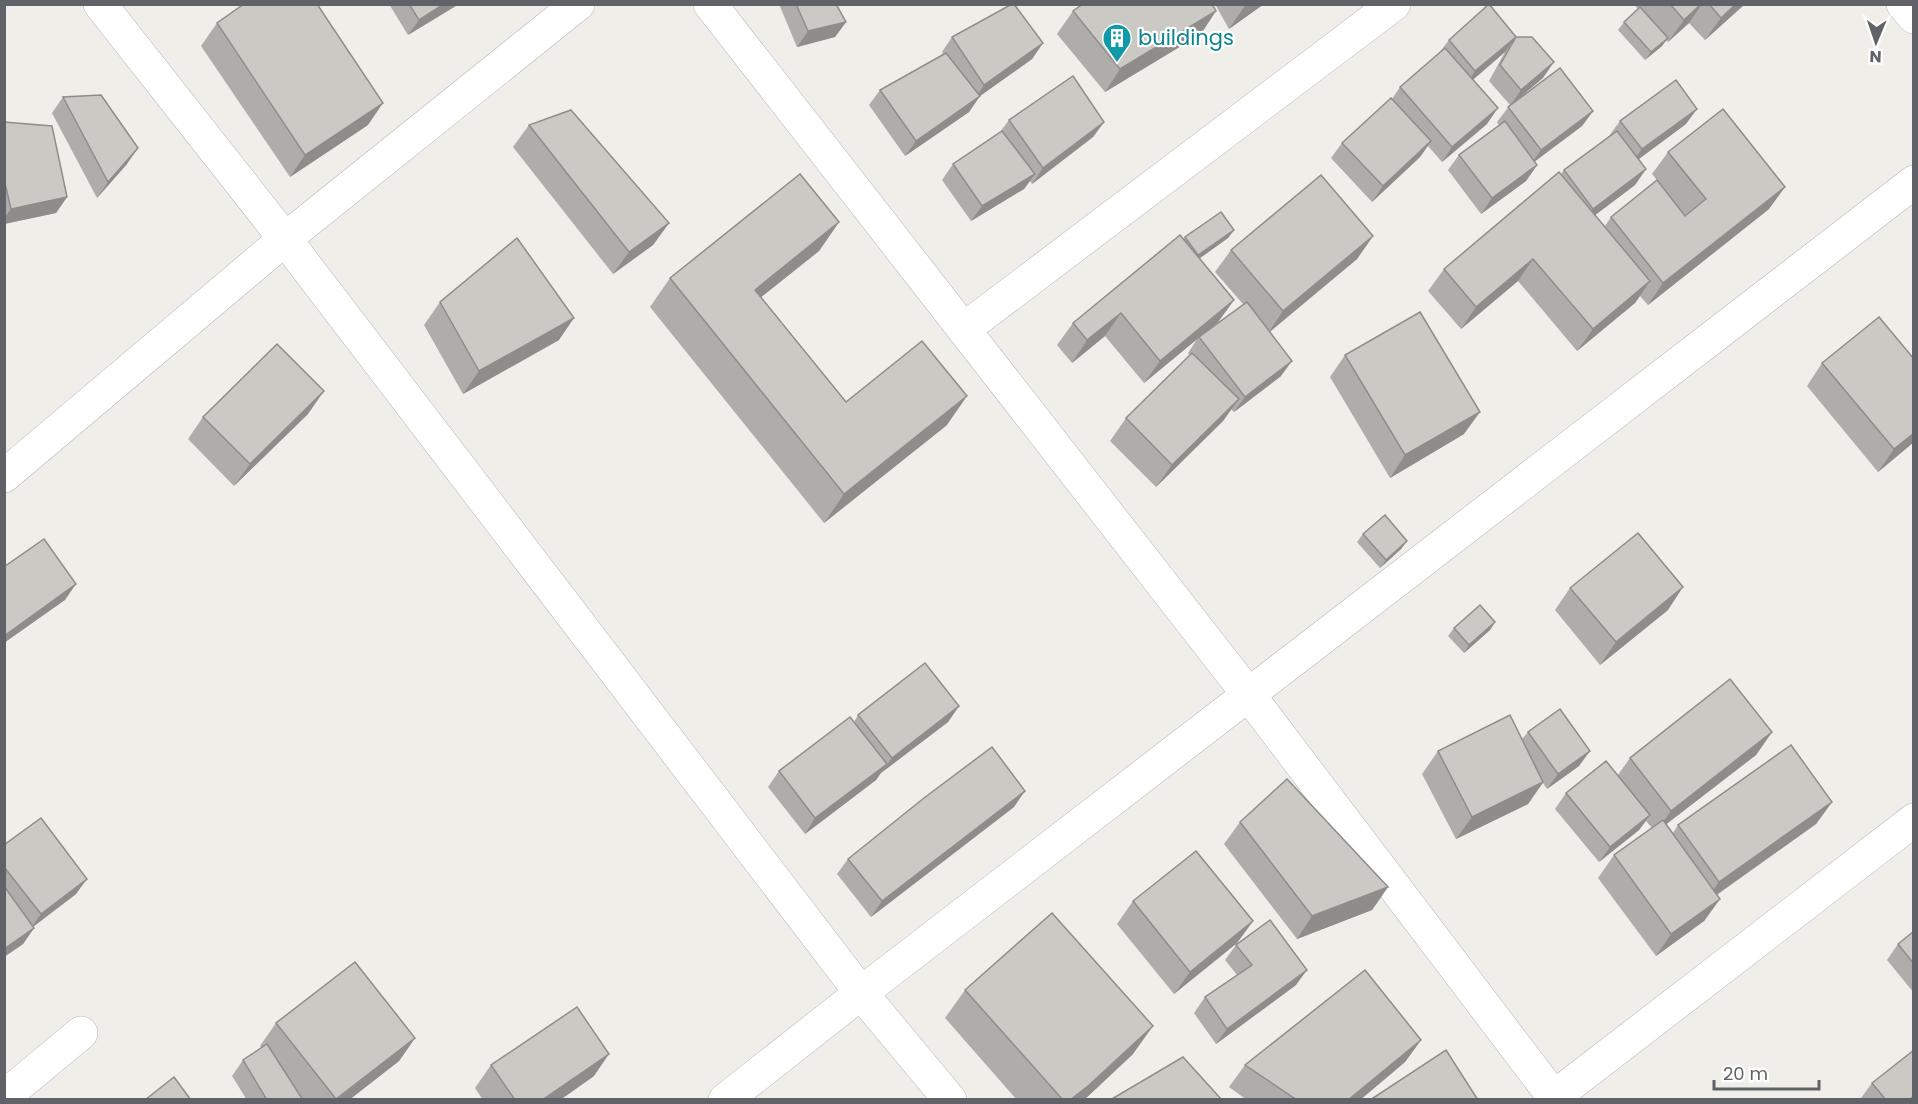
<svg xmlns="http://www.w3.org/2000/svg" width="1918" height="1104" font-family="Poppins,sans-serif">
  <style>
    .lines { fill: none; stroke-linecap: round; stroke-linejoin: round }
    .minor-casing { stroke: #b4b7ba; stroke-width: 34 }
    .minor { stroke: #fff; stroke-width: 33 }
    .wall { fill: #afada9 }
    .shaded-wall { fill: #8e8d89 }
    .building { fill: #cbc9c4; stroke: #8e8d89; stroke-width: 1.5 }
    .labels { text-anchor: middle; stroke-width: 4.5; stroke-linejoin: round; paint-order: stroke }
    .culture-label { font-size: 21px; fill: #0d838f; stroke: #fff; text-anchor: start }
  </style>
  <rect width="100%" height="100%" fill="#efeee8"/>
  <g class="lines">
    <g class="minor-casing">
      <g id="minor">
        <polyline points="100,4 285,239 861,993 950,1100"/>
        <polyline points="710,4 1248,694 1556,1100"/>
        <polyline points="1903,4 1914,17"/>
        <polyline points="964,329 1394,4"/>
        <polyline points="4,476 285,239 578,4"/>
        <polyline points="4,1097 81,1033"/>
        <polyline points="1554,1097 1914,820"/>
        <polyline points="725,1100 861,993 1914,182"/>
      </g>
    </g>
    <use href="#minor" class="minor"/>
  </g>
  <g class="wall">
    <polygon points="389,4 459,4 408,35"/>
    <polygon points="779,4 836,4 846,22 835,37 797,47"/>
    <polygon points="1215,4 1264,4 1229,29"/>
    <polygon points="1489,4 1543,78 1515,101 1593,111 1582,126 1534,162 1537,165 1526,181 1481,214 1448,170 1459,155 1499,125 1497,122 1510,105 1489,81 1505,52 1473,80 1487,124 1442,162 1428,146 1420,157 1372,202 1331,158 1342,143 1392,99 1400,87 1439,53 1449,40"/>
    <polygon points="1634,4 1745,4 1705,40 1689,23 1668,42 1666,40 1662,46 1645,60 1618,30 1624,22 1638,9"/>
    <polygon points="1073,11 1201,34 1105,92 1057,34"/>
    <polygon points="217,23 368,125 290,177 201,46"/>
    <polygon points="952,37 1043,43 1032,59 980,96 969,112 905,156 869,105 880,90 943,54 942,52"/>
    <polygon points="63,97 127,164 97,198 52,113"/>
    <polygon points="1009,120 1104,122 1093,137 1032,184 1030,181 1024,189 971,221 942,180 953,164 1000,132"/>
    <polygon points="1620,121 1686,124 1638,159 1646,169 1635,185 1595,215 1605,226 1611,217 1657,180 1652,174 1668,152 1769,209 1648,305 1640,296 1635,303 1577,351 1518,281 1461,329 1428,291 1444,269 1561,174 1564,170 1609,136"/>
    <polygon points="4,122 67,197 56,213 4,224"/>
    <polygon points="529,125 669,223 653,245 613,274 513,147"/>
    <polygon points="839,222 819,251 761,297 846,402 947,425 824,523 650,307 670,278"/>
    <polygon points="1234,230 1228,238 1199,259 1234,300 1218,322 1209,329 1243,304 1215,272 1231,250 1373,236 1357,259 1270,332 1281,376 1234,412 1231,409 1223,421 1156,487 1110,441 1126,418 1190,355 1188,353 1197,339 1144,383 1105,336 1072,363 1057,345 1073,323 1183,239 1185,237"/>
    <polygon points="440,302 559,340 463,394 424,325"/>
    <polygon points="1345,355 1464,434 1390,478 1330,377"/>
    <polygon points="1914,359 1914,442 1878,472 1807,386 1822,363"/>
    <polygon points="308,414 234,486 188,439 203,417"/>
    <polygon points="1363,534 1407,541 1401,549 1380,568 1357,542"/>
    <polygon points="1570,588 1668,610 1600,665 1555,610"/>
    <polygon points="1495,622 1490,630 1464,653 1448,636 1454,628"/>
    <polygon points="959,706 948,722 881,773 876,780 805,834 768,787 779,771 854,722 858,715"/>
    <polygon points="1528,732 1579,766 1547,789 1543,783 1528,804 1456,839 1422,774 1438,751 1522,739"/>
    <polygon points="1772,732 1756,755 1666,824 1673,833 1678,825 1832,802 1816,824 1717,895 1720,899 1704,921 1656,956 1598,878 1614,855 1652,828 1646,821 1639,830 1599,862 1555,809 1566,793 1618,775 1630,758"/>
    <polygon points="1014,807 871,917 837,874 848,859"/>
    <polygon points="1240,822 1388,887 1372,910 1297,939 1224,844"/>
    <polygon points="4,845 76,894 33,927 34,928 23,944 4,957"/>
    <polygon points="1133,901 1253,921 1237,943 1174,994 1117,924"/>
    <polygon points="1914,931 1914,993 1887,960 1898,944"/>
    <polygon points="1236,945 1296,985 1216,1044 1194,1013 1205,997 1237,975 1225,960"/>
    <polygon points="965,990 1133,1054 1084,1100 1017,1100 945,1018"/>
    <polygon points="276,1023 415,1038 399,1061 349,1100 247,1100 232,1076 243,1060 262,1048 260,1046"/>
    <polygon points="1421,1040 1405,1062 1360,1100 1247,1100 1229,1087 1245,1065"/>
    <polygon points="491,1065 594,1076 560,1100 483,1100 475,1088"/>
    <polygon points="1872,1083 1914,1100 1862,1100 1861,1098"/>
  </g>
  <g class="shaded-wall">
    <polygon points="444,4 459,4 408,35 419,20"/>
    <polygon points="1247,4 1264,4 1229,29 1244,7"/>
    <polygon points="1701,4 1702,4 1689,23 1668,42 1684,20"/>
    <polygon points="1736,4 1745,4 1705,40 1721,18"/>
    <polygon points="1216,11 1201,34 1105,92 1120,69"/>
    <polygon points="846,22 835,37 797,47 808,31"/>
    <polygon points="1516,37 1505,52 1464,87 1475,71"/>
    <polygon points="1668,38 1662,46 1645,60 1651,52"/>
    <polygon points="1043,43 1032,59 980,96 969,112 905,156 916,141 974,101 984,85"/>
    <polygon points="1554,62 1543,78 1510,106 1521,90"/>
    <polygon points="383,103 368,125 290,177 305,155"/>
    <polygon points="1498,108 1487,124 1442,162 1452,147"/>
    <polygon points="1697,109 1686,124 1631,165 1642,149"/>
    <polygon points="1593,111 1582,126 1530,165 1541,150"/>
    <polygon points="1104,122 1093,137 1032,184 1043,168"/>
    <polygon points="1431,141 1420,157 1372,202 1383,186"/>
    <polygon points="138,148 127,164 97,198 108,182"/>
    <polygon points="1537,165 1526,181 1481,214 1492,198"/>
    <polygon points="1646,169 1635,185 1582,225 1593,209"/>
    <polygon points="1035,174 1024,189 971,221 982,206"/>
    <polygon points="1785,187 1769,209 1648,305 1663,283"/>
    <polygon points="67,197 56,213 4,224 4,218 11,209"/>
    <polygon points="839,222 819,251 735,318 755,290"/>
    <polygon points="669,223 653,245 613,274 629,252"/>
    <polygon points="1234,230 1228,238 1193,263 1198,255"/>
    <polygon points="1373,236 1357,259 1268,333 1283,311"/>
    <polygon points="1533,259 1518,281 1461,329 1476,307"/>
    <polygon points="1650,281 1635,303 1577,351 1593,329"/>
    <polygon points="1234,300 1218,322 1144,383 1160,361"/>
    <polygon points="1121,313 1105,336 1072,363 1087,340"/>
    <polygon points="574,318 559,340 463,394 479,371"/>
    <polygon points="1292,361 1281,376 1234,412 1245,397"/>
    <polygon points="324,391 308,414 234,486 250,464"/>
    <polygon points="967,396 947,425 824,523 844,494"/>
    <polygon points="1239,399 1223,421 1156,487 1172,465"/>
    <polygon points="1480,412 1464,434 1390,478 1405,455"/>
    <polygon points="1914,433 1914,442 1878,472 1894,449"/>
    <polygon points="1407,541 1401,549 1380,568 1386,560"/>
    <polygon points="76,584 65,600 4,643 4,636"/>
    <polygon points="1683,587 1668,610 1600,665 1616,642"/>
    <polygon points="1495,622 1490,630 1464,653 1469,645"/>
    <polygon points="959,706 948,722 881,773 892,758"/>
    <polygon points="1772,732 1756,755 1655,833 1671,811"/>
    <polygon points="1590,751 1579,766 1547,789 1558,774"/>
    <polygon points="887,764 876,780 805,834 815,818"/>
    <polygon points="1543,782 1528,804 1456,839 1472,817"/>
    <polygon points="1025,791 1014,807 871,917 882,901"/>
    <polygon points="1832,802 1816,824 1703,904 1719,882"/>
    <polygon points="1650,815 1639,830 1599,862 1610,847"/>
    <polygon points="87,879 76,894 30,929 41,914"/>
    <polygon points="1388,887 1372,910 1297,939 1312,916"/>
    <polygon points="1720,899 1704,921 1656,956 1671,934"/>
    <polygon points="1253,921 1237,943 1174,994 1190,972"/>
    <polygon points="34,928 23,944 4,957 4,949"/>
    <polygon points="1307,970 1296,985 1216,1044 1227,1029"/>
    <polygon points="1153,1026 1133,1054 1084,1100 1070,1100"/>
    <polygon points="415,1038 399,1061 349,1100 336,1100"/>
    <polygon points="1421,1040 1405,1062 1360,1100 1348,1100"/>
    <polygon points="609,1054 594,1076 560,1100 542,1100"/>
  </g>
  <g class="building">
    <polygon points="244,4 317,4 383,103 305,155 217,23"/>
    <polygon points="409,4 444,4 419,20"/>
    <polygon points="796,4 836,4 846,22 808,31"/>
    <polygon points="1012,4 1014,4 1043,43 984,85 952,37"/>
    <polygon points="1083,4 1212,4 1216,11 1120,69 1073,11"/>
    <polygon points="1489,4 1516,37 1532,37 1554,62 1521,90 1500,65 1516,37 1475,71 1449,40"/>
    <polygon points="1670,4 1701,4 1684,20"/>
    <polygon points="1709,4 1736,4 1721,18"/>
    <polygon points="1640,7 1668,38 1651,52 1624,22"/>
    <polygon points="1445,48 1498,108 1452,147 1400,87"/>
    <polygon points="946,53 980,96 916,141 880,90"/>
    <polygon points="1560,68 1593,111 1541,150 1508,107"/>
    <polygon points="1073,76 1104,122 1043,168 1009,120"/>
    <polygon points="1676,80 1697,109 1642,149 1620,121"/>
    <polygon points="101,95 138,148 108,182 63,97"/>
    <polygon points="1391,98 1431,141 1383,186 1342,143"/>
    <polygon points="1723,109 1785,187 1663,283 1611,217 1657,180 1685,216 1706,199 1668,152"/>
    <polygon points="571,110 669,223 629,252 529,125"/>
    <polygon points="1505,121 1537,165 1492,198 1459,155"/>
    <polygon points="4,122 52,126 67,197 11,209 4,179"/>
    <polygon points="1002,131 1035,174 982,206 953,164"/>
    <polygon points="1617,131 1646,169 1593,209 1564,170"/>
    <polygon points="1559,172 1650,281 1593,329 1533,259 1476,307 1444,269"/>
    <polygon points="800,174 839,222 755,290 846,402 922,341 967,396 844,494 670,278"/>
    <polygon points="1321,175 1373,236 1283,311 1231,250"/>
    <polygon points="1221,212 1234,230 1198,255 1185,237"/>
    <polygon points="1180,235 1234,300 1160,361 1121,313 1087,340 1073,323"/>
    <polygon points="517,238 574,318 479,371 440,302"/>
    <polygon points="1247,302 1292,361 1245,397 1199,337"/>
    <polygon points="1420,312 1480,412 1405,455 1345,355"/>
    <polygon points="1879,317 1914,359 1914,433 1894,449 1822,363"/>
    <polygon points="277,344 324,391 250,464 203,417"/>
    <polygon points="1192,353 1239,399 1172,465 1126,418"/>
    <polygon points="1385,515 1407,541 1386,560 1363,534"/>
    <polygon points="1638,533 1683,587 1616,642 1570,588"/>
    <polygon points="44,539 76,584 4,636 4,567"/>
    <polygon points="1480,605 1495,622 1469,645 1454,628"/>
    <polygon points="925,663 959,706 892,758 858,715"/>
    <polygon points="1730,679 1772,732 1671,811 1630,758"/>
    <polygon points="1560,709 1590,751 1558,774 1528,732"/>
    <polygon points="1510,715 1543,782 1472,817 1438,751"/>
    <polygon points="850,717 887,764 815,818 779,771"/>
    <polygon points="1791,745 1832,802 1719,882 1678,825"/>
    <polygon points="992,747 1025,791 882,901 848,859 924,798"/>
    <polygon points="1606,761 1650,815 1610,847 1566,793"/>
    <polygon points="1287,779 1388,887 1312,916 1240,822"/>
    <polygon points="41,818 87,879 41,914 4,867 4,845"/>
    <polygon points="1663,820 1720,899 1671,934 1614,855"/>
    <polygon points="1196,851 1253,921 1190,972 1133,901"/>
    <polygon points="4,886 34,928 4,949"/>
    <polygon points="1052,913 1153,1026 1088,1086 1070,1100 1063,1100 965,990"/>
    <polygon points="1270,920 1307,970 1227,1029 1205,997 1252,965 1236,945"/>
    <polygon points="1914,931 1914,964 1898,944"/>
    <polygon points="355,962 415,1038 336,1099 276,1023"/>
    <polygon points="1365,970 1421,1040 1348,1100 1297,1100 1245,1065"/>
    <polygon points="577,1007 609,1054 542,1100 515,1100 491,1065"/>
    <polygon points="267,1044 303,1100 267,1100 243,1060"/>
    <polygon points="1446,1050 1478,1100 1370,1100"/>
    <polygon points="1914,1050 1914,1096 1909,1100 1886,1100 1872,1083"/>
    <polygon points="1183,1057 1222,1100 1110,1100"/>
    <polygon points="174,1077 191,1100 145,1100"/>
  </g>
  <defs>
    <g id="building-pin" transform="scale(1.5)"><path d="M0 17L-7.5 6A9.5 9.5 0 1 1 7.5 6Z" fill="#0f9aa8" stroke="#fff"/><path d="M-4-6H4V6H1V3H-1V6H-4ZM-2.5-4.3h1.7v1.8h-1.7ZM.8-4.3h1.7v1.8H.8ZM-2.5-1h1.7V.8h-1.7ZM.8-1h1.7V.8H.8Z" fill="#fff"/></g>
  </defs>
  <g fill-rule="evenodd">
    <use href="#building-pin" x="1117" y="38"/>
  </g>
  <g class="labels">
    <g class="culture-label">
      <text x="1138" y="45">buildings</text>
    </g>
  </g>
  <rect width="1918" height="1104" fill="none" stroke="#5f6266" stroke-width="12"/>
  <g transform="translate(1876 42) rotate(182)" stroke="#ffffff" stroke-width="4.5" paint-order="stroke">
  <path d="M0-4.5L10 22L0 15L-10 22Z" fill="#5f6266"/>
  <text y="-9" font-size="16" font-weight="bold" text-anchor="middle" fill="#5f6266">N</text>
  </g>
  <path d="M1714 1080v9h105v-9" fill="none" stroke="#5f6266" stroke-width="3"/>
  <text x="1723" y="1080" font-size="18" fill="#5f6266" stroke="#ffffff" stroke-width="4.5" paint-order="stroke">20 m</text>
</svg>
